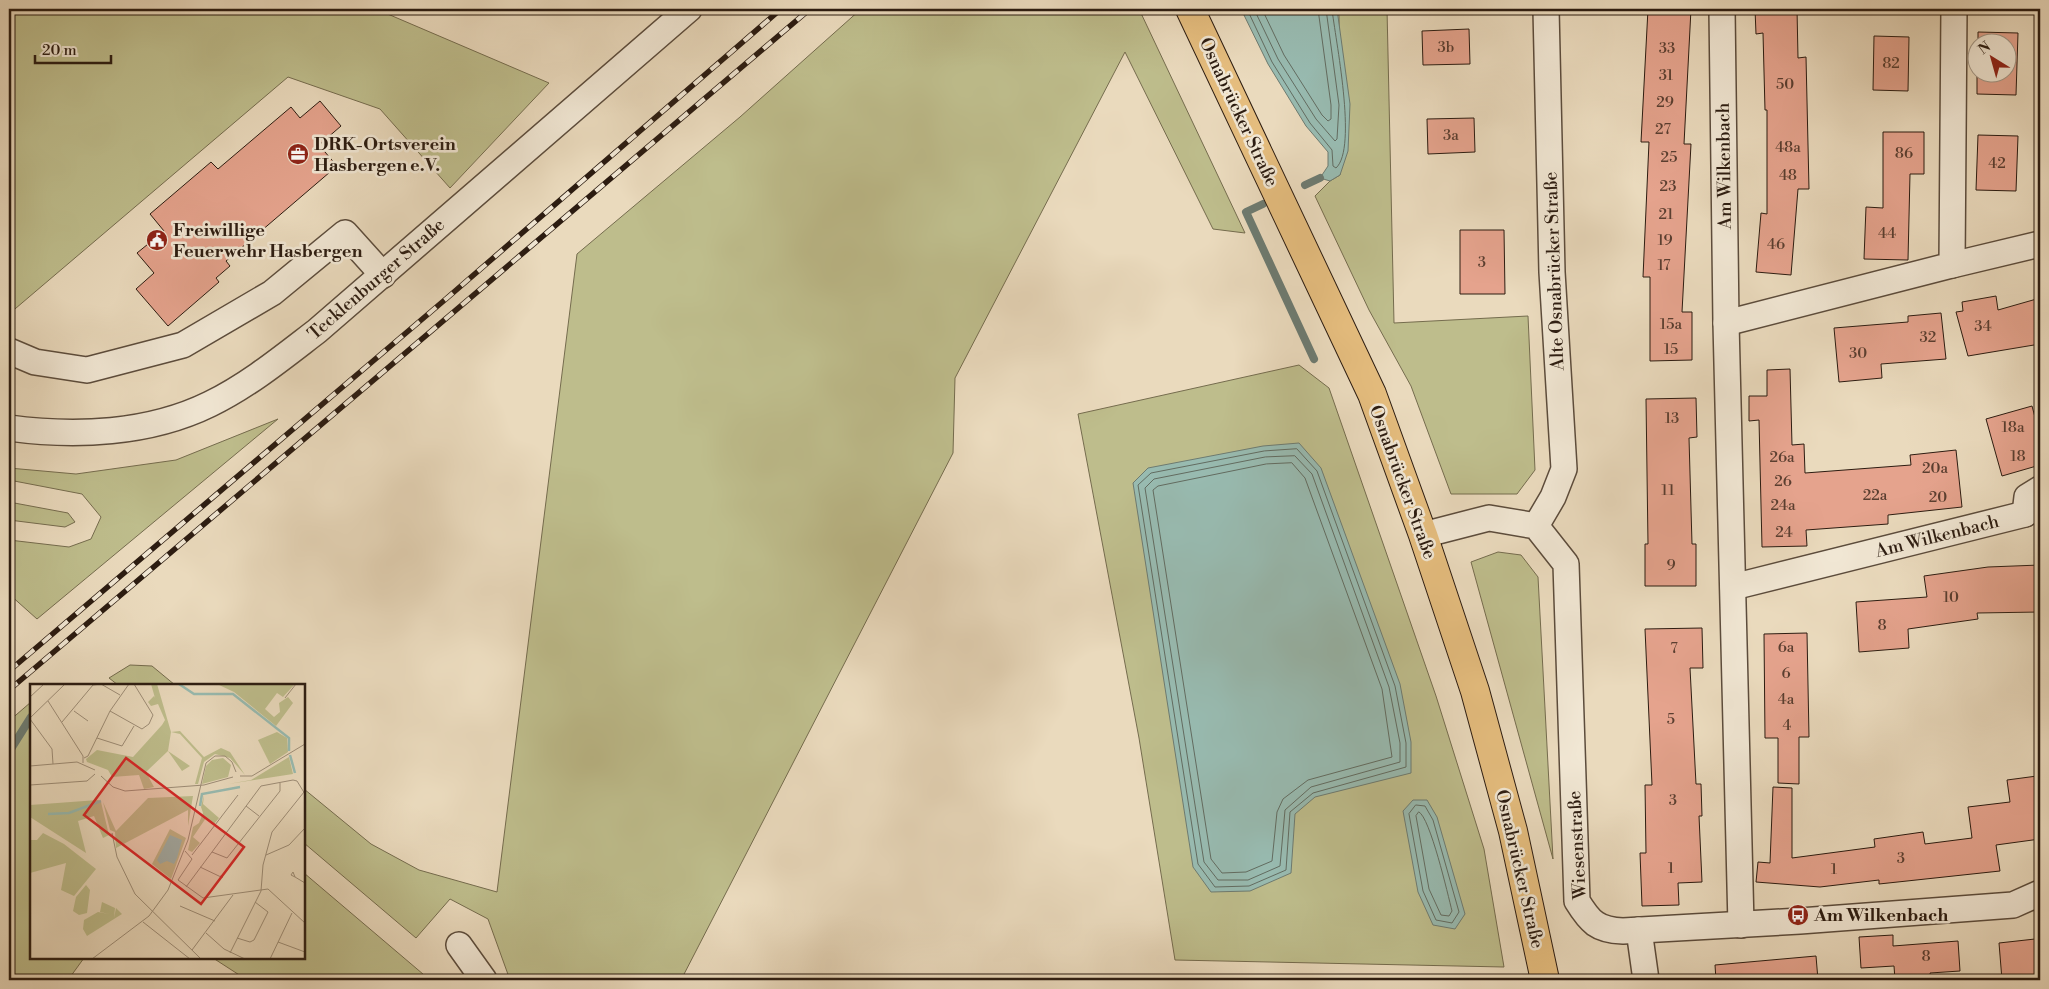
<svg xmlns="http://www.w3.org/2000/svg" width="2049" height="989" font-family="'Libre Bodoni',serif">
  <style>
    .green { fill: #bebd8c; stroke: #756c4e }
    .water { fill: #98bbb1; stroke: #6d7b71 }
    .lines { fill: none; stroke-linecap: round; stroke-linejoin: round }
    .shore { stroke: #626c61; stroke-width: 1 }
    .stream { stroke: #6d7b71; stroke-width: 8 }
    .building { fill: #e5a38d; stroke: #2c1c11 }
    .minor-casing { stroke: #5c4c3c; stroke-width: 28 }
    .major-casing { stroke: #2c1c11; stroke-width: 30 }
    .minor { stroke: #f1e7d4; stroke-width: 25 }
    .major { stroke: #e5bd7e; stroke-width: 28 }
    .rail-casing { stroke: #2c1c11; stroke-width: 5.5 }
    .rail { stroke: #f1e7d4; stroke-width: 4; stroke-dasharray: 11; stroke-linecap: butt }
    .labels { text-anchor: middle; stroke-width: 5; stroke-linejoin: round; paint-order: stroke }
    .number-label { font-size: 15px; fill: #5a3e30 }
    .street-label { font-size: 18px; fill: #2c1c11; stroke: #f1e7d4 }
    .poi-label { font-size: 18px; font-weight: bold; fill: #2c1c11; stroke: #f1e7d4; text-anchor: start }
    .inset-river { fill: none; stroke: #98bbb1; stroke-width: 2.5 }
    .inset-road { fill: none; stroke: #9e8e78; stroke-width: 1 }
    .view { fill: #d62828; fill-opacity: 0.15; stroke: #d62828; stroke-width: 2.5 }
    .inset-edge { fill: none; stroke: #2c1c11; stroke-width: 2.5 }
  </style>
  <rect width="100%" height="100%" fill="#eadabd"/>
  <filter id="stains"><feTurbulence type="fractalNoise" baseFrequency=".004" numOctaves="4"/><feColorMatrix values="0 0 0 0 .2 0 0 0 0 .09 0 0 0 0 .02 0 0 0 .5 -.17"/></filter>
  <radialGradient id="worn" r=".72"><stop offset=".6" stop-color="#630" stop-opacity="0"/><stop offset="1" stop-color="#630" stop-opacity=".3"/></radialGradient>
  <g class="green">
    <polygon points="9,9 376,9 549,83 450,188 380,109 288,77 9,314"/>
    <polygon points="861,9 1139,9 1245,233 1213,229 1125,52 955,378 953,453 681,980 510,980 488,919 450,899 416,938 304,843 304,789 371,844 419,870 497,892 577,254 740,117"/>
    <polygon points="1337,9 1387,9 1394,323 1528,316 1535,470 1517,494 1451,494 1411,386 1369,310 1315,196 1330,181 1340,175 1339,16"/>
    <polygon points="1299,365 1329,388 1436,696 1484,849 1504,967 1175,960 1139,738 1078,414"/>
    <polygon points="278,419 37,619 9,594 9,540 69,547 91,539 101,517 82,494 9,480 9,468 76,474 176,460"/>
    <polygon points="9,502 68,513 75,522 65,527 9,520"/>
    <polygon points="1498,552 1521,555 1538,577 1553,859 1471,562"/>
    <polygon points="130,665 152,666 175,685 118,685 109,678"/>
    <polygon points="31,702 31,958 84,958 68,980 9,980 9,721"/>
    <polygon points="304,873 430,980 247,980 213,958 304,958"/>
  </g>
  <g class="water">
    <polygon points="1241,9 1337,9 1350,104 1348,151 1340,175 1330,181 1320,178 1328,166 1328,152 1306,126 1268,64"/>
    <polygon points="1299,443 1321,468 1400,684 1411,742 1411,773 1315,797 1295,814 1291,873 1250,891 1211,892 1193,867 1133,483 1148,468 1263,446"/>
    <polygon points="1413,800 1427,800 1437,817 1465,914 1455,929 1433,925 1418,892 1403,811"/>
  </g>
  <g class="lines">
    <g class="shore">
      <path d="M 1247,9 L 1272,62 L 1310,123 L 1332,150 L 1333,166 L 1336,168 C 1358,148 1335,38 1332,9"/>
      <polyline points="1254,9 1278,59 1316,119 1335,141 1337,139 1339,105 1326,9"/>
      <polyline points="1262,9 1284,55 1322,115 1328,121 1331,119 1331,105 1318,9"/>
      <polygon points="1297,449 1317,471 1395,686 1406,743 1406,767 1313,793 1290,812 1286,870 1249,886 1215,887 1198,864 1138,485 1151,473 1264,451"/>
      <polygon points="1295,456 1312,474 1389,687 1400,743 1400,762 1311,787 1285,810 1280,866 1248,880 1218,880 1204,862 1145,488 1154,479 1265,457"/>
      <polygon points="1292,463 1305,478 1382,689 1392,757 1308,780 1283,799 1277,812 1272,861 1246,872 1222,873 1211,859 1153,490 1158,486 1266,464"/>
      <polygon points="1416,805 1425,806 1433,820 1459,912 1452,923 1436,920 1423,891 1409,814"/>
      <path d="M 1419,812 C 1430,817 1448,895 1452,911 L 1449,916 L 1441,915 L 1429,889 L 1416,816 Z"/>
    </g>
    <g class="stream">
      <polyline points="1305,185 1320,178"/>
      <polyline points="1263,204 1246,212 1314,359"/>
      <polyline points="9,752 31,717"/>
    </g>
  </g>
  <g class="building">
    <polygon points="1648,9 1691,9 1684,144 1691,144 1682,312 1692,312 1692,360 1650,361 1650,277 1643,277 1649,142 1641,142"/>
    <polygon points="1755,9 1797,9 1798,58 1806,57 1809,189 1798,189 1791,275 1756,272 1761,213 1767,214 1767,110 1765,110 1763,33 1756,34"/>
    <polygon points="1469,29 1470,64 1423,65 1422,31"/>
    <polygon points="1978,32 2018,33 2016,95 1977,94 1977,72 2006,72 2006,42 1978,42"/>
    <polygon points="1874,36 1909,37 1908,91 1873,90"/>
    <polygon points="320,101 341,126 319,145 337,166 226,261 230,266 216,278 219,282 168,326 136,289 154,273 137,253 164,231 150,214 211,162 218,169 291,107 300,118"/>
    <polygon points="1474,118 1475,152 1428,154 1427,119"/>
    <polygon points="1883,132 1924,132 1924,174 1910,174 1908,260 1864,259 1866,207 1883,208"/>
    <polygon points="1978,135 2018,136 2016,191 1976,190"/>
    <polygon points="1460,230 1504,230 1505,294 1460,294"/>
    <polygon points="1996,296 1998,310 2040,298 2040,344 1968,356 1956,312 1963,311 1962,302"/>
    <polygon points="1941,313 1946,359 1881,364 1882,378 1839,382 1834,328 1908,322 1908,316"/>
    <polygon points="1790,369 1792,445 1804,444 1805,473 1911,465 1910,455 1956,450 1962,507 1888,515 1888,524 1806,530 1807,546 1762,547 1759,420 1749,421 1749,396 1767,396 1767,370"/>
    <polygon points="1696,398 1697,437 1689,438 1692,544 1696,544 1696,586 1645,586 1645,544 1648,544 1646,399"/>
    <polygon points="2032,406 2040,436 2040,465 2002,476 1986,419"/>
    <polygon points="2040,565 2040,612 1977,613 1978,619 1908,629 1909,648 1859,652 1856,602 1927,597 1924,576 1988,567"/>
    <polygon points="1702,628 1703,668 1690,668 1696,784 1701,784 1702,816 1699,816 1702,882 1678,883 1679,905 1642,906 1640,853 1646,853 1645,785 1652,785 1645,629"/>
    <polygon points="1807,633 1809,737 1799,737 1799,784 1778,783 1778,738 1765,738 1764,634"/>
    <polygon points="2037,776 2040,800 2040,839 1996,845 2000,871 1879,884 1879,880 1820,887 1756,882 1758,862 1770,863 1773,787 1792,788 1792,858 1875,847 1874,839 1923,832 1925,844 1972,838 1968,807 2010,802 2007,780"/>
    <polygon points="1893,935 1893,946 1958,941 1960,971 1930,973 1931,980 1895,980 1894,966 1861,968 1859,937"/>
    <polygon points="2035,939 2038,980 2002,980 1999,943"/>
    <polygon points="1816,956 1818,980 1716,980 1715,965"/>
  </g>
  <g class="lines">
    <g class="minor-casing">
      <g id="minor">
        <polyline points="1722,9 1726,323 1741,925"/>
        <polyline points="1952,265 2040,244"/>
        <polyline points="1726,323 1952,265 1954,9"/>
        <polyline points="9,351 35,362 87,370 183,345 272,293 345,233 383,275"/>
        <path d="M 9,428 C 75,437 149,434 210,404 C 249,385 283,357 317,331 L 689,9"/>
        <polyline points="2025,514 2027,497 2040,489"/>
        <polyline points="1536,526 1553,497 1564,469 1552,272 1546,9"/>
        <path d="M 1423,535 L 1489,518 L 1536,526 L 1566,564 L 1577,901 C 1590,922 1597,930 1623,931 L 1800,921 L 2013,905 L 2040,893"/>
        <polyline points="1733,587 2025,514"/>
        <polyline points="1639,930 1646,980"/>
        <polyline points="459,945 484,980"/>
      </g>
    </g>
    <g class="major-casing">
      <polyline id="major" points="1190,9 1372,394 1423,535 1475,691 1513,831 1545,980"/>
    </g>
    <use href="#minor" class="minor"/>
    <use href="#major" class="major"/>
    <g class="rail-casing">
      <g id="rail">
        <polyline points="9,671 447,298 781,9"/>
        <polyline points="9,690 810,9"/>
      </g>
    </g>
    <use href="#rail" class="rail"/>
  </g>
  <defs>
    <g id="office-disc" transform="scale(1.125)"><circle r="9.5" fill="#8f2418" stroke="#f1e7d4"/><path d="M-6-3h4V-5.5h4V-3h4V5H-6ZM-1-4.5V-3h2v-1.5ZM-6 0V1H6V0Z" fill="#fff"/></g>
    <g id="civic-disc" transform="scale(1.125)"><circle r="9.5" fill="#8f2418" stroke="#f1e7d4"/><path d="M-.6-6.5H3V-4.5H.6V-3L4-1V1h2V6H-6V1h2V-1L-.6-3ZM-1.2 2.5V6h2.4V2.5Z" fill="#fff"/></g>
    <g id="bus-disc" transform="scale(1.125)"><circle r="9.5" fill="#8f2418" stroke="#f1e7d4"/><path d="M-5-6H5V4H4V6H2V4H-2V6H-4V4H-5ZM-3.5-4V0h7V-4ZM-3.5 1.2v1.5H-2V1.2ZM2 1.2v1.5H3.5V1.2Z" fill="#fff"/></g>
  </defs>
  <g fill-rule="evenodd">
    <use href="#office-disc" x="298" y="154"/>
    <use href="#civic-disc" x="157" y="240"/>
    <use href="#bus-disc" x="1798" y="915"/>
  </g>
  <g class="labels">
    <g class="number-label">
      <text x="1446" y="52">3b</text>
      <text x="1667" y="53">33</text>
      <text x="1891" y="68">82</text>
      <text x="1666" y="80">31</text>
      <text x="1785" y="89">50</text>
      <text x="1665" y="107">29</text>
      <text x="1663" y="134">27</text>
      <text x="1451" y="140">3a</text>
      <text x="1788" y="152">48a</text>
      <text x="1904" y="158">86</text>
      <text x="1669" y="162">25</text>
      <text x="1997" y="168">42</text>
      <text x="1788" y="180">48</text>
      <text x="1668" y="191">23</text>
      <text x="1666" y="219">21</text>
      <text x="1887" y="238">44</text>
      <text x="1665" y="245">19</text>
      <text x="1776" y="249">46</text>
      <text x="1482" y="267">3</text>
      <text x="1664" y="270">17</text>
      <text x="1671" y="329">15a</text>
      <text x="1983" y="331">34</text>
      <text x="1928" y="342">32</text>
      <text x="1671" y="354">15</text>
      <text x="1858" y="358">30</text>
      <text x="1672" y="423">13</text>
      <text x="2013" y="432">18a</text>
      <text x="2018" y="461">18</text>
      <text x="1782" y="462">26a</text>
      <text x="1935" y="473">20a</text>
      <text x="1783" y="486">26</text>
      <text x="1668" y="495">11</text>
      <text x="1875" y="500">22a</text>
      <text x="1938" y="502">20</text>
      <text x="1783" y="510">24a</text>
      <text x="1784" y="537">24</text>
      <text x="1671" y="570">9</text>
      <text x="1951" y="602">10</text>
      <text x="1882" y="630">8</text>
      <text x="1786" y="652">6a</text>
      <text x="1674" y="653">7</text>
      <text x="1786" y="678">6</text>
      <text x="1786" y="704">4a</text>
      <text x="1671" y="724">5</text>
      <text x="1787" y="730">4</text>
      <text x="1673" y="805">3</text>
      <text x="1901" y="863">3</text>
      <text x="1671" y="873">1</text>
      <text x="1834" y="874">1</text>
      <text x="1926" y="961">8</text>
    </g>
    <g class="street-label">
      <text transform="translate(1239 112) rotate(65)" y="6">Osnabrücker Straße</text>
      <text transform="translate(1724 166) rotate(-91)" y="6">Am Wilkenbach</text>
      <text transform="translate(1554 271) rotate(-92)" y="6">Alte Osnabrücker Straße</text>
      <text transform="translate(376 279) rotate(-41)" y="6">Tecklenburger Straße</text>
      <text transform="translate(1403 482) rotate(70)" y="6">Osnabrücker Straße</text>
      <text transform="translate(1937 536) rotate(-14)" y="6">Am Wilkenbach</text>
      <text transform="translate(1577 845) rotate(-93)" y="6">Wiesenstraße</text>
      <text transform="translate(1520 869) rotate(77)" y="6">Osnabrücker Straße</text>
    </g>
    <g class="poi-label">
      <text x="314" y="150">DRK-Ortsverein<tspan x="314" dy="21">Hasbergen e.V.</tspan></text>
      <text x="173" y="236">Freiwillige<tspan x="173" dy="21">Feuerwehr Hasbergen</tspan></text>
      <text x="1814" y="921">Am Wilkenbach</text>
    </g>
  </g>
  <g transform="translate(30 684)">
    <rect width="275" height="275" fill="#eadabd"/>
    <path d="M 121,0 L 127,0 L 141,48 L 150,47 L 174,73 L 191,64 L 200,68 L 215,91 L 200,74 L 185,70 L 174,78 L 168,100 L 165,100 L 172,74 L 150,50 L 141,48 L 138,67 L 160,82 L 152,87 L 138,67 L 116,88 L 124,103 L 114,105 L 109,91 L 82,93 L 78,86 L 57,78 L 56,75 L 67,66 L 103,73 L 132,41 L 135,36 L 128,20 L 121,22 L 118,18 L 124,12 L 125,14 ZM 187,0 L 265,0 L 253,13 L 247,9 L 235,25 L 244,33 L 250,28 L 249,19 L 258,13 L 263,19 L 246,42 L 204,8 ZM 247,48 L 257,54 L 258,68 L 240,80 L 228,56 ZM 259,73 L 263,90 L 198,100 L 221,96 ZM 193,74 L 201,81 L 198,93 L 172,100 L 176,82 L 182,76 ZM 174,111 L 173,120 L 189,134 L 184,140 L 176,134 L 163,153 L 170,159 L 162,168 L 158,166 L 163,143 L 169,139 L 173,129 L 171,123 ZM 163,112 L 158,142 L 158,126 L 86,164 L 85,148 L 80,146 L 73,118 L 86,147 L 118,114 ZM 68,116 L 71,118 L 79,151 L 73,154 L 64,132 L 48,137 L 56,169 L 0,133 L 0,121 ZM 140,145 L 156,154 L 141,195 L 122,180 ZM 13,149 L 34,160 L 66,185 L 44,212 L 31,206 L 36,179 L 0,189 L 0,156 L 7,156 ZM 56,201 L 60,206 L 57,229 L 49,231 L 43,227 L 46,213 ZM 72,218 L 85,224 L 84,234 L 86,224 L 92,230 L 57,252 L 53,245 L 54,236 L 68,228 L 79,230 L 70,228 Z" fill="#bebd8c"/>
    <path d="M 140,151 L 152,156 L 147,174 L 144,180 L 137,177 L 130,180 L 127,176 Z" fill="#98bbb1"/>
    <path class="inset-river" d="M 149,0 L 164,10 L 203,10 L 259,54 L 259,67M 260,71 L 265,89M 170,122 L 172,110 L 210,103M 18,130 L 39,129 L 71,117"/>
    <path class="inset-road" d="M 0,13 L 14,0M 255,14 L 266,0M 18,17 L 53,72 L 53,79M 44,27 L 58,37M 80,27 L 112,45 L 119,40 L 123,31 L 104,0M 0,34 L 35,0M 0,35 L 22,65 L 23,80M 32,38 L 63,1 L 71,0 L 90,11M 67,54 L 92,62 L 104,42M 54,74 L 58,72 L 80,27 L 99,0M 0,82 L 47,78 L 65,86M 71,92 L 83,103 L 95,107 L 174,101 L 203,93M 210,92 L 222,92 L 275,60M 0,101 L 57,97 L 65,90M 216,122 L 229,132M 82,149 L 87,173 L 105,210 L 171,275M 155,167 L 162,175 L 148,196 L 173,214 L 238,205 L 275,239M 182,168 L 197,174 L 250,107 L 250,99M 162,171 L 208,111M 236,171 L 259,161 L 275,144M 170,183 L 191,193 L 193,193 L 190,192M 265,193 L 263,188 L 261,191 L 265,193 L 275,199M 156,203 L 231,102 L 263,96 L 267,97 L 275,110M 150,222 L 185,237M 113,238 L 160,275M 176,249 L 194,265 L 215,275M 207,254 L 220,258 L 224,256 L 238,228 L 225,218M 248,258 L 275,268M 162,266 L 203,211M 200,269 L 231,207 L 233,181 L 242,148 L 274,108M 62,275 L 119,232 L 138,206 L 158,156 L 176,79 L 185,72 L 195,72 L 202,78 L 206,88M 240,275 L 262,229"/>
    <path class="view" d="M 96,74 L 214,163 L 171,220 L 54,131 Z"/>
    <rect width="275" height="275" class="inset-edge"/>
  </g>
  <rect width="2049" height="989" fill="none" stroke="#eadabd" stroke-width="30"/>
  <rect x="10" y="10" width="2029" height="969" fill="none" stroke="#2c1c11" stroke-width="2.5"/>
  <rect x="15" y="15" width="2019" height="959" fill="none" stroke="#2c1c11"/>
  <g transform="translate(1992 58) rotate(323)"><circle r="24" fill="#f1e7d4" stroke="#a29686"/>
  <path d="M0-4L9 19L0 12L-9 19Z" fill="#8f2418"/>
  <text y="-8" font-size="14" font-weight="bold" text-anchor="middle" fill="#2c1c11">N</text>
  </g>
  <path d="M35 55v8h76v-8" fill="none" stroke="#2c1c11" stroke-width="2.5"/>
  <text x="42" y="55" font-size="15" fill="#2c1c11" stroke="#f1e7d4" stroke-width="4" paint-order="stroke">20 m</text>
  <rect width="100%" height="100%" filter="url(#stains)"/>
  <rect width="100%" height="100%" fill="url(#worn)"/>
</svg>
